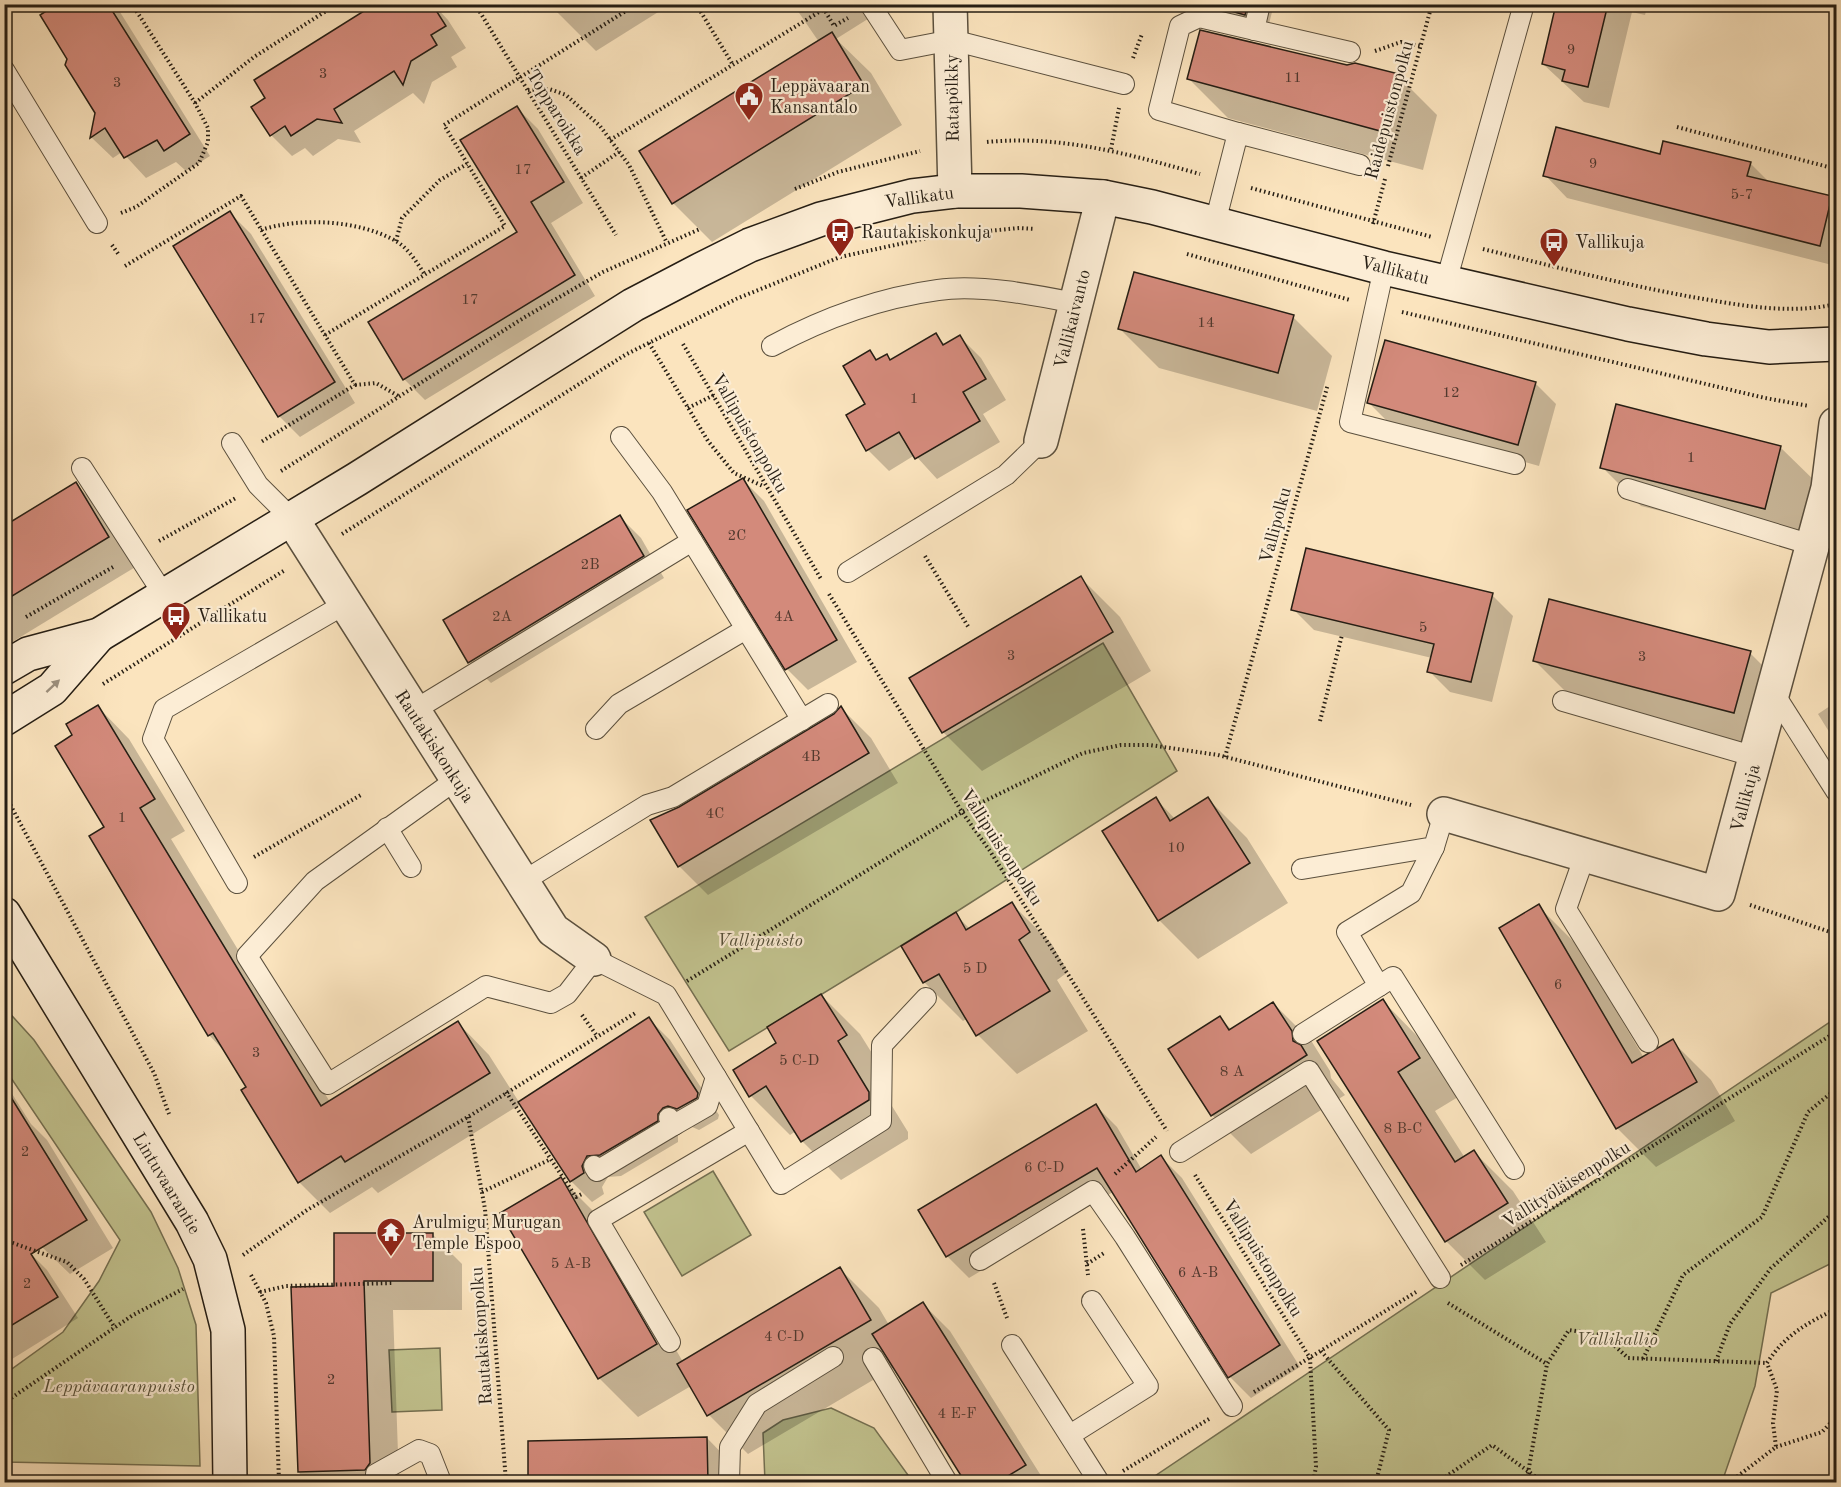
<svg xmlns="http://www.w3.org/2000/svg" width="1841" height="1487" font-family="'Old Standard TT',serif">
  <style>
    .green { fill: #c2c38f; stroke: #747052; stroke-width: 1.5 }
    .shadow { fill: #0003 }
    .building { fill: #d38a7b; stroke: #261e14; stroke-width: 1.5 }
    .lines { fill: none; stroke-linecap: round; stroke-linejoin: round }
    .lane-casing { stroke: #5b503e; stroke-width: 22 }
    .street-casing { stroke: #5b503e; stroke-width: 36 }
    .secondary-casing { stroke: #261e14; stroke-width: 36 }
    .path { stroke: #261e14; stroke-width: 4; stroke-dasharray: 1.5 3; stroke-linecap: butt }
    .lane { stroke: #fcedd5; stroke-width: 20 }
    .street { stroke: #fcedd5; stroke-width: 33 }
    .secondary { stroke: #fcedd5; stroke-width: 33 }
    .oneway { fill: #9c907e }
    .labels { text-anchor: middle; stroke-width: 4.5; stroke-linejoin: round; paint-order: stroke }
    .number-label { font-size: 15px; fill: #51392e }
    .poi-label { font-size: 18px; fill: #261e14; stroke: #fcedd5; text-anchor: start }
    .street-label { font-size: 18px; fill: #261e14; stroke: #fcedd5 }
    .park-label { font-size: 18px; font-style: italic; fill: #555039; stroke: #fcedd5 }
  </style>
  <rect width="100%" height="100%" fill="#fbe4be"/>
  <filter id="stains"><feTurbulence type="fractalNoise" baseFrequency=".00333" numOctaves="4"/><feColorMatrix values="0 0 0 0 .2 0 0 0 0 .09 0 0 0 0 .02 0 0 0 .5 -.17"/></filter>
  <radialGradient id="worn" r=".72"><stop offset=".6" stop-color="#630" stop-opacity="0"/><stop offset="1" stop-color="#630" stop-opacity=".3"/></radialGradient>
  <g class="green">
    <polygon points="1103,643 1177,771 956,912 729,1051 645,917"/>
    <polygon points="4,1007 34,1040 151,1212 178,1268 196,1325 200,1466 5,1462 5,1374 63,1332 99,1281 120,1240 5,1069"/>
    <polygon points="1836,1018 1836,1261 1771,1293 1755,1386 1722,1482 1146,1482"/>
    <polygon points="713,1171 751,1235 682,1276 644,1212"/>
    <polygon points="440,1348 442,1410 392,1412 389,1350"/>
    <polygon points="831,1408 874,1428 913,1482 765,1482 763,1433 783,1420"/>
  </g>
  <g class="shadow">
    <polygon points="57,4 115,4 210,156 186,171 176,162 146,178 122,152 113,158 92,138 96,112 69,58"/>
    <polygon points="419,4 433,4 448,20 466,48 451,57 457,67 432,82 424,104 413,93 354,131 361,143 338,139 313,156 305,148 292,156 271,135"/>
    <polygon points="549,4 671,4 596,51"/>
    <polygon points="793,4 892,4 877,7 871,17 836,39 871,73 902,125 712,242 673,203 819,42"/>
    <polygon points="1202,4 1274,4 1266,36 1222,24"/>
    <polygon points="1557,4 1648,4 1645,15 1632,12 1609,108 1584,102 1543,64"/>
    <polygon points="1347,67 1398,76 1437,115 1423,170 1228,118 1189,79"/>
    <polygon points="517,108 538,129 583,203 551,223 595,296 425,400 404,379 519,232"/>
    <polygon points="1661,156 1750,163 1770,183 1836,199 1836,266 1567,198 1545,175"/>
    <polygon points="230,213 251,234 355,403 300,437 279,416"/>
    <polygon points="1293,317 1332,356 1317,411 1159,368 1120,329"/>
    <polygon points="936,335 946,346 960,337 981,358 1006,400 983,414 1000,442 937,479 915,455 889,471 868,450 870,352 878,361 886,356 891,361"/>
    <polygon points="1535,383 1556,404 1539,466 1389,423 1368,402"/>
    <polygon points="1780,447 1820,486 1804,547 1641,506 1602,467"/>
    <polygon points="743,480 764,501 857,662 808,690 787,669 689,511"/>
    <polygon points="76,484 104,513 137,566 4,647 4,528"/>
    <polygon points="620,517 641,538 664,578 491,683 470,662 445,620"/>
    <polygon points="1081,578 1120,617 1151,671 982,771 943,732"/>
    <polygon points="1492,595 1513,616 1492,702 1450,692 1429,671 1432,658 1314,630 1293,609"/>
    <polygon points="1750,653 1789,692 1773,751 1574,700 1535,661"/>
    <polygon points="1836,702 1836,743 1818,714"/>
    <polygon points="98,707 129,739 185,831 171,839 330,1102 458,1023 489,1055 519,1102 649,1019 670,1040 719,1115 718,1119 699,1130 690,1126 684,1129 678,1135 678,1142 621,1176 608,1177 602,1187 604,1194 592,1202 571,1181 521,1104 378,1193 372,1187 330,1213 299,1182 248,1088 226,1053 209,1035 106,828 74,735"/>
    <polygon points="842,709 871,738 898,783 708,895 679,866"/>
    <polygon points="1156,799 1176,820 1208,799 1247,838 1288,903 1198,959 1159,920"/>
    <polygon points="1012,904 1051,943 1068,972 1057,980 1088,1031 1017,1074 978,1035 968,1018 963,1021 924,982 955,914 971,930"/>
    <polygon points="1538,906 1577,945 1644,1058 1672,1041 1711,1080 1735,1121 1656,1167 1617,1128"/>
    <polygon points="821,995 860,1034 885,1074 876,1080 908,1132 908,1139 841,1180 802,1141 796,1131 790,1135 751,1096 778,1044"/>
    <polygon points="1383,1001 1421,1040 1458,1097 1435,1111 1465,1158 1474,1152 1513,1191 1546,1242 1485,1280 1446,1241 1319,1041"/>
    <polygon points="1273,1003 1312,1042 1330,1071 1331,1078 1345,1095 1251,1154 1212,1115 1220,1018 1232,1030"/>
    <polygon points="4,1081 31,1124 47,1140 113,1248 70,1274 42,1247 4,1186"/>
    <polygon points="1096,1106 1117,1127 1142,1170 1161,1157 1182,1178 1300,1367 1251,1398 1230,1377 1113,1192 969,1278 948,1257 920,1210"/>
    <polygon points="561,1179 600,1218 683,1362 840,1269 879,1308 889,1325 923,1304 950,1331 1045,1482 967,1482 895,1367 748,1454 709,1415 691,1386 638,1417 599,1378 502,1213"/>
    <polygon points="433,1235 462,1264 462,1310 393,1310 399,1482 302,1482 299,1471 336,1287"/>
    <polygon points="26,1249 47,1270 78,1318 4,1364 4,1263"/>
    <polygon points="707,1438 736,1468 736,1482 530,1482 530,1442"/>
  </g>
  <g class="building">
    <polygon points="57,4 108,4 190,134 164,151 157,140 124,158 105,128 90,138 95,113 65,65 67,59 40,15"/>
    <polygon points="375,4 432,4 446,26 431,35 437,45 411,61 403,85 394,71 334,109 342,123 317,119 291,136 285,126 270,136 251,107 265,98 254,80"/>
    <polygon points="1207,4 1248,4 1245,15"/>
    <polygon points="1556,4 1608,4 1588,87 1562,81 1565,70 1542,64"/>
    <polygon points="1200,30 1347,65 1355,63 1399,74 1384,132 1187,79"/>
    <polygon points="832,32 864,85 672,204 639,151"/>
    <polygon points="517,106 564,182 531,202 575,275 403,380 368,322 517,232 460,140"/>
    <polygon points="1556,127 1660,154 1663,141 1751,162 1747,176 1832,196 1820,246 1543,176"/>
    <polygon points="230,211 335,382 278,417 173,246"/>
    <polygon points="1134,272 1294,315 1278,373 1118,329"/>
    <polygon points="936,333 943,345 960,335 986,379 963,392 980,421 915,459 899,432 866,451 846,415 865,404 843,366 870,350 876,360 887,354 890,360"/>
    <polygon points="1385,340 1536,382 1518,445 1367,403"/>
    <polygon points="1616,404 1781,446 1765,509 1600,468"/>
    <polygon points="743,478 837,640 785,670 687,510"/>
    <polygon points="76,482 109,537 4,601 4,526"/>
    <polygon points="620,515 644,556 468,663 443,620"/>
    <polygon points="1306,548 1493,593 1471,682 1427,672 1434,644 1291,610"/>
    <polygon points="1081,576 1113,632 942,733 909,678"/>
    <polygon points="1549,599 1751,651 1734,713 1533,661"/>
    <polygon points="98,705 155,799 140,808 321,1106 458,1021 490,1073 345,1162 341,1156 298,1183 241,1090 246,1087 213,1033 208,1036 89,836 104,827 55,746 72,735 66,724"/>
    <polygon points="841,706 869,753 678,867 650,820 679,807 834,714"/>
    <polygon points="1156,797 1170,821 1208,797 1250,863 1158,921 1102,831"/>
    <polygon points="1012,902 1030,932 1019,940 1050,991 976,1036 939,974 923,983 901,946 956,912 966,930"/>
    <polygon points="1539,904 1632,1063 1673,1039 1697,1082 1616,1129 1499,928"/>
    <polygon points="821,994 847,1035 838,1041 869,1092 869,1100 801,1142 766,1086 749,1097 733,1070 776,1043 767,1027"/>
    <polygon points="1383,999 1420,1058 1398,1072 1455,1162 1474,1150 1508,1203 1445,1242 1317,1041"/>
    <polygon points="1273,1002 1292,1031 1293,1041 1301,1045 1307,1055 1211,1116 1168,1049 1220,1016 1229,1030"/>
    <polygon points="649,1017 698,1093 697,1098 677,1109 668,1106 663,1108 658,1114 658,1121 600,1155 587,1156 582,1166 584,1173 570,1182 518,1102"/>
    <polygon points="4,1086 87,1220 31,1254 58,1297 4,1330"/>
    <polygon points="1096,1104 1136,1172 1161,1155 1280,1345 1228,1378 1097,1168 946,1257 918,1210"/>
    <polygon points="561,1177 657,1344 598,1379 500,1213"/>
    <polygon points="334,1233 433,1233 433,1281 364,1281 370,1463 365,1470 298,1472 291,1287 334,1286"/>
    <polygon points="840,1267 871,1320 707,1416 677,1364"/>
    <polygon points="923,1302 1026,1465 998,1482 965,1482 872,1334"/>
    <polygon points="707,1437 708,1482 528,1482 528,1441"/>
  </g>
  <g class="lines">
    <g class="lane-casing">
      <g id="lane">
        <polyline points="870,4 900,50 952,40 1124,84"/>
        <polyline points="1254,30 1260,4"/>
        <polyline points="4,70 97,223"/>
        <polyline points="1238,133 1159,110 1180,26 1199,17 1350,52"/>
        <polyline points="1215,223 1238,133 1360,165"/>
        <polyline points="1384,268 1350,422 1515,464"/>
        <polyline points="1446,282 1524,4"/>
        <path d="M 772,346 C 824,318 879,298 938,290 C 979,284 1035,295 1075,303"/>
        <polyline points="621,437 662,492 802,720"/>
        <polyline points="232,443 258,485 292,519"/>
        <polyline points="82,468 164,595"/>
        <polyline points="1628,489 1812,545"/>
        <polyline points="848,572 1006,475 1041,441"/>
        <polyline points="1773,692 1836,791"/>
        <polyline points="1563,701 1756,757"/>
        <polyline points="413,711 692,541"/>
        <polyline points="596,729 619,704 746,629"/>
        <polyline points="457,779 315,881 247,956 328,1084 486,986 551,1003 567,994 594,959 666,995 716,1077 707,1106 674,1125"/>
        <polyline points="387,828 411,867"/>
        <polyline points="1434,847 1411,893 1347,932 1379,986 1393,977 1514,1169"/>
        <polyline points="1585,855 1566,909 1648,1042"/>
        <polyline points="1302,869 1434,847 1444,814"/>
        <polyline points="522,882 647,805 673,797 828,704"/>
        <polyline points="237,883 153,739 164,709 345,604"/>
        <polyline points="1303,1034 1379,986"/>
        <polyline points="716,1077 781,1184 881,1121 882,1045 926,998"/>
        <polyline points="1180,1152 1309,1071 1440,1278"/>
        <polyline points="594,1166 597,1171 674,1125 669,1118"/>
        <polyline points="980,1260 1093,1191 1125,1237 1232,1406"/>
        <polyline points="670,1342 598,1220 749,1131"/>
        <polyline points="1012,1345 1099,1482"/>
        <polyline points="873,1358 947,1482"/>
        <polyline points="1070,1435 1148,1386 1092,1301"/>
        <polyline points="376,1482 376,1474 419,1450 430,1454 441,1482"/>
        <polyline points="729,1482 730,1447 757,1404 833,1357"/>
      </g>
    </g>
    <g class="street-casing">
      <g id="street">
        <polyline points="950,4 955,191"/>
        <polyline points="1041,441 1103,197"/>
        <polyline points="292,519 553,930 594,959"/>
        <polyline points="1444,814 1718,894 1828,488 1836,424"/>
      </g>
    </g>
    <g class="secondary-casing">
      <g id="secondary">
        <polyline points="4,668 28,654 99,635 357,479 633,305 698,271 750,245 821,219 912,196 955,191 1021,191 1103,197 1152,207 1384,268 1628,324 1706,339 1769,347 1836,344"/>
        <polyline points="4,719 52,689 99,635"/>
        <polyline points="4,914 192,1222 210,1259 228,1330 230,1482"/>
      </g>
    </g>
    <g class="path">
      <polyline points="475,4 616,235"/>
      <polyline points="696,4 733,65"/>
      <polyline points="821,4 834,26 848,18"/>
      <polyline points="1375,51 1401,42 1421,46"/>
      <polyline points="1133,58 1142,34"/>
      <polyline points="528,90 549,89 566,95 600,126 629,165 667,243"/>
      <polyline points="195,103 254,57 337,4"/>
      <polyline points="1677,127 1836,169"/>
      <polyline points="610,140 824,9"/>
      <path d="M 987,142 C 1062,135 1128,154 1200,174"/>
      <polyline points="1111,149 1119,108"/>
      <polyline points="1388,166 1432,4"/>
      <polyline points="581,178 619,152"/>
      <polyline points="1251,188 1432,237"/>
      <polyline points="795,189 838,172 920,151"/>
      <polyline points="121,213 136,207 199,163 208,142 208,128 195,103 132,4"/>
      <polyline points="1373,224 1385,179"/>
      <path d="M 261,230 C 300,217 357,220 394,240 C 408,247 417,263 425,275"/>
      <polyline points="396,241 402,218 440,180 467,164"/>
      <polyline points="112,245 119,255"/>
      <path d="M 1483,249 C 1552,266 1621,284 1692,297 C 1739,305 1789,315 1836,304"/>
      <polyline points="1187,254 1350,300"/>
      <polyline points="125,266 241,196 355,385 261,442"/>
      <polyline points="1402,312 1765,398 1809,406"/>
      <polyline points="325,335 505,226 444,125 637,4"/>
      <polyline points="649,343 708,441 734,473 763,486"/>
      <polyline points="683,344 821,579"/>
      <polyline points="355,385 376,383 400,397"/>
      <polyline points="688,408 714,395"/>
      <polyline points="281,471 525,317 603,272 700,229"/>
      <polyline points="342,534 625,355 736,299 840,257 936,236 1019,228 1035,229"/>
      <polyline points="159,541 236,498"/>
      <polyline points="925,556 969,628"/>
      <polyline points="829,594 962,812 990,851 1167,1131"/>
      <polyline points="26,617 113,567"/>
      <polyline points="103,684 285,570"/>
      <polyline points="1320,721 1342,635"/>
      <polyline points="1225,757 1328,384"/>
      <polyline points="4,793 154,1073 169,1114"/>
      <polyline points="254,857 361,795"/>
      <polyline points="1750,905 1836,934"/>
      <polyline points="687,981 962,812 1083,753 1121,745 1150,745 1218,755 1411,805"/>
      <polyline points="582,1015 597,1036"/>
      <polyline points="506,1092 576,1197 582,1194"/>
      <polyline points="468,1117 485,1209 506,1482"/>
      <polyline points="1115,1174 1156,1137"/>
      <polyline points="1195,1175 1310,1358 1316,1467 1313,1482"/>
      <polyline points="482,1192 551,1159"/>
      <polyline points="1083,1229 1088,1275"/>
      <polyline points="4,1240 67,1262 84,1279 115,1328"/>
      <polyline points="243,1255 307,1210 468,1117 637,1012"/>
      <polyline points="1087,1264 1104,1253"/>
      <polyline points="1461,1265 1836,1032"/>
      <polyline points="251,1275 266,1303 274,1336 279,1482"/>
      <polyline points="994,1283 1007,1318"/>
      <polyline points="260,1292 286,1286 392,1283"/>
      <polyline points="1448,1303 1547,1364"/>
      <polyline points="1321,1351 1389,1430 1376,1482"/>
      <polyline points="1643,1359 1683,1275 1762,1217 1808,1112 1836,1089"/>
      <polyline points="1716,1361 1730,1324 1771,1268 1836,1210"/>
      <path d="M 1767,1363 C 1785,1335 1807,1323 1836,1309"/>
      <polyline points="1254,1392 1416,1292"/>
      <polyline points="4,1403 133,1315 183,1289"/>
      <polyline points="1776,1447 1822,1432 1836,1417"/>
      <polyline points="1123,1471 1209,1419"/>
      <polyline points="1438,1482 1492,1445 1543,1482"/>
      <polyline points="1524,1482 1528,1473 1547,1364 1569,1330 1603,1335 1628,1358 1767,1363"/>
      <polyline points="1730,1482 1776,1447 1773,1423 1777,1390 1767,1363"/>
      <polyline points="1821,1482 1836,1474"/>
    </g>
    <use href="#lane" class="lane"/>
    <use href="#street" class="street"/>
    <use href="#secondary" class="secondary"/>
  </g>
  <defs><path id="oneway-solid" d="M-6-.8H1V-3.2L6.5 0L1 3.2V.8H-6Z" transform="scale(1.5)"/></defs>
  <use class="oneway" href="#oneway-solid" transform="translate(53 686) rotate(-43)"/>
  <defs>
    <g id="civic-pin" transform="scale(1.5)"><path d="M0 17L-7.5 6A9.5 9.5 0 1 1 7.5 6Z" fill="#8f2418" stroke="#fcedd5"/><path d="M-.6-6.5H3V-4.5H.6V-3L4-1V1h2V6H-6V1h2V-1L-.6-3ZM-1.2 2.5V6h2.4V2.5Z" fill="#fff"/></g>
    <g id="bus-pin" transform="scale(1.5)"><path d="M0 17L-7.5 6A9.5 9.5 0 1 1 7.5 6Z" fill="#8f2418" stroke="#fcedd5"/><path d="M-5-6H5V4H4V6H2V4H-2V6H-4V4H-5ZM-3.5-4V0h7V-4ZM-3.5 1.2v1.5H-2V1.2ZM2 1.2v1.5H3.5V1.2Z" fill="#fff"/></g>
    <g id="temple-pin" transform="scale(1.5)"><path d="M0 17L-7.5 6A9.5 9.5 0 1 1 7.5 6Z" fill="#8f2418" stroke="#fcedd5"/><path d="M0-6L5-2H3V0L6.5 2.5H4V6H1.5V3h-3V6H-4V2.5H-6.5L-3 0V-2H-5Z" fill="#fff"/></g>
  </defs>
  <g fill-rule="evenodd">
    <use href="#civic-pin" x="749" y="96"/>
    <use href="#bus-pin" x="840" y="232"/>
    <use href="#bus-pin" x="1554" y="242"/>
    <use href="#bus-pin" x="176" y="616"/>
    <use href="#temple-pin" x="391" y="1232"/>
  </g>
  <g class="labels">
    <g class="number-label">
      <text x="1571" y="54">9</text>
      <text x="323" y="78">3</text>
      <text x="1293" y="82">11</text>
      <text x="117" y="87">3</text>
      <text x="1593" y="168">9</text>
      <text x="523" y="174">17</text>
      <text x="1742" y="199">5-7</text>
      <text x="470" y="304">17</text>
      <text x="257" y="323">17</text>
      <text x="1206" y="327">14</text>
      <text x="1451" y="397">12</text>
      <text x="914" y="403">1</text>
      <text x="1691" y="462">1</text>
      <text x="737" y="540">2C</text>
      <text x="590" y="569">2B</text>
      <text x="502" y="621">2A</text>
      <text x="784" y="621">4A</text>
      <text x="1423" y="632">5</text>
      <text x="1011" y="660">3</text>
      <text x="1642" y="661">3</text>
      <text x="811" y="761">4B</text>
      <text x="715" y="818">4C</text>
      <text x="122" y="822">1</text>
      <text x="1176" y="852">10</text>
      <text x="975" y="973">5 D</text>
      <text x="1558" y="989">6</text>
      <text x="256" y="1057">3</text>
      <text x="799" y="1065">5 C-D</text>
      <text x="1232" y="1076">8 A</text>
      <text x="1403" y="1133">8 B-C</text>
      <text x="25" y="1156">2</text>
      <text x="1044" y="1172">6 C-D</text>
      <text x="571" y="1268">5 A-B</text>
      <text x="1198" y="1277">6 A-B</text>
      <text x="27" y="1288">2</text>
      <text x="784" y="1341">4 C-D</text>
      <text x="331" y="1384">2</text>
      <text x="957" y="1418">4 E-F</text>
    </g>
    <g class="poi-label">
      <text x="770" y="92">Leppävaaran<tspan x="770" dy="21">Kansantalo</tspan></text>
      <text x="861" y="238">Rautakiskonkuja</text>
      <text x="1575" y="248">Vallikuja</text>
      <text x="197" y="622">Vallikatu</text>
      <text x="412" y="1228">Arulmigu Murugan<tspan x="412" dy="21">Temple Espoo</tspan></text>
    </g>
    <g class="street-label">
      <text transform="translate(952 98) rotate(-91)" y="6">Ratapölkky</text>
      <text transform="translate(1389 110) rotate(-75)" y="6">Raidepuistonpolku</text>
      <text transform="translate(557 112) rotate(58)" y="6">Topparoikka</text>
      <text transform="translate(919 197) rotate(-8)" y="6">Vallikatu</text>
      <text transform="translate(1395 270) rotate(14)" y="6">Vallikatu</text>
      <text transform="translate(1072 319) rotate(-76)" y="6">Vallikaivanto</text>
      <text transform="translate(750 433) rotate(60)" y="6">Vallipuistonpolku</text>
      <text transform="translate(1275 525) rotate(-75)" y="6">Vallipolku</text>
      <text transform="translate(435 746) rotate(57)" y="6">Rautakiskonkuja</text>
      <text transform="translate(1745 798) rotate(-75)" y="6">Vallikuja</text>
      <text transform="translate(1002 847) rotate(57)" y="6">Vallipuistonpolku</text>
      <text transform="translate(167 1183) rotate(59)" y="6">Lintuvaarantie</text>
      <text transform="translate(1566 1184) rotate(-32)" y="6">Vallityöläisenpolku</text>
      <text transform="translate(1263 1258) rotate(58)" y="6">Vallipuistonpolku</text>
      <text transform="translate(481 1336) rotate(-94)" y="6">Rautakiskonpolku</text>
    </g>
    <g class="park-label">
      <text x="760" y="946">Vallipuisto</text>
      <text x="1617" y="1345">Vallikallio</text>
      <text x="119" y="1392">Leppävaaranpuisto</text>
    </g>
  </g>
  <rect width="1841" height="1487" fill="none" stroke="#fbe4be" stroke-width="24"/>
  <rect x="6" y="6" width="1829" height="1475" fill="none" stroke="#261e14" stroke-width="3"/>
  <rect x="12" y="12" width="1817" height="1463" fill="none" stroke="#261e14" stroke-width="1.5"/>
  <rect width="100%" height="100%" filter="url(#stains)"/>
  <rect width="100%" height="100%" fill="url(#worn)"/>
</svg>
